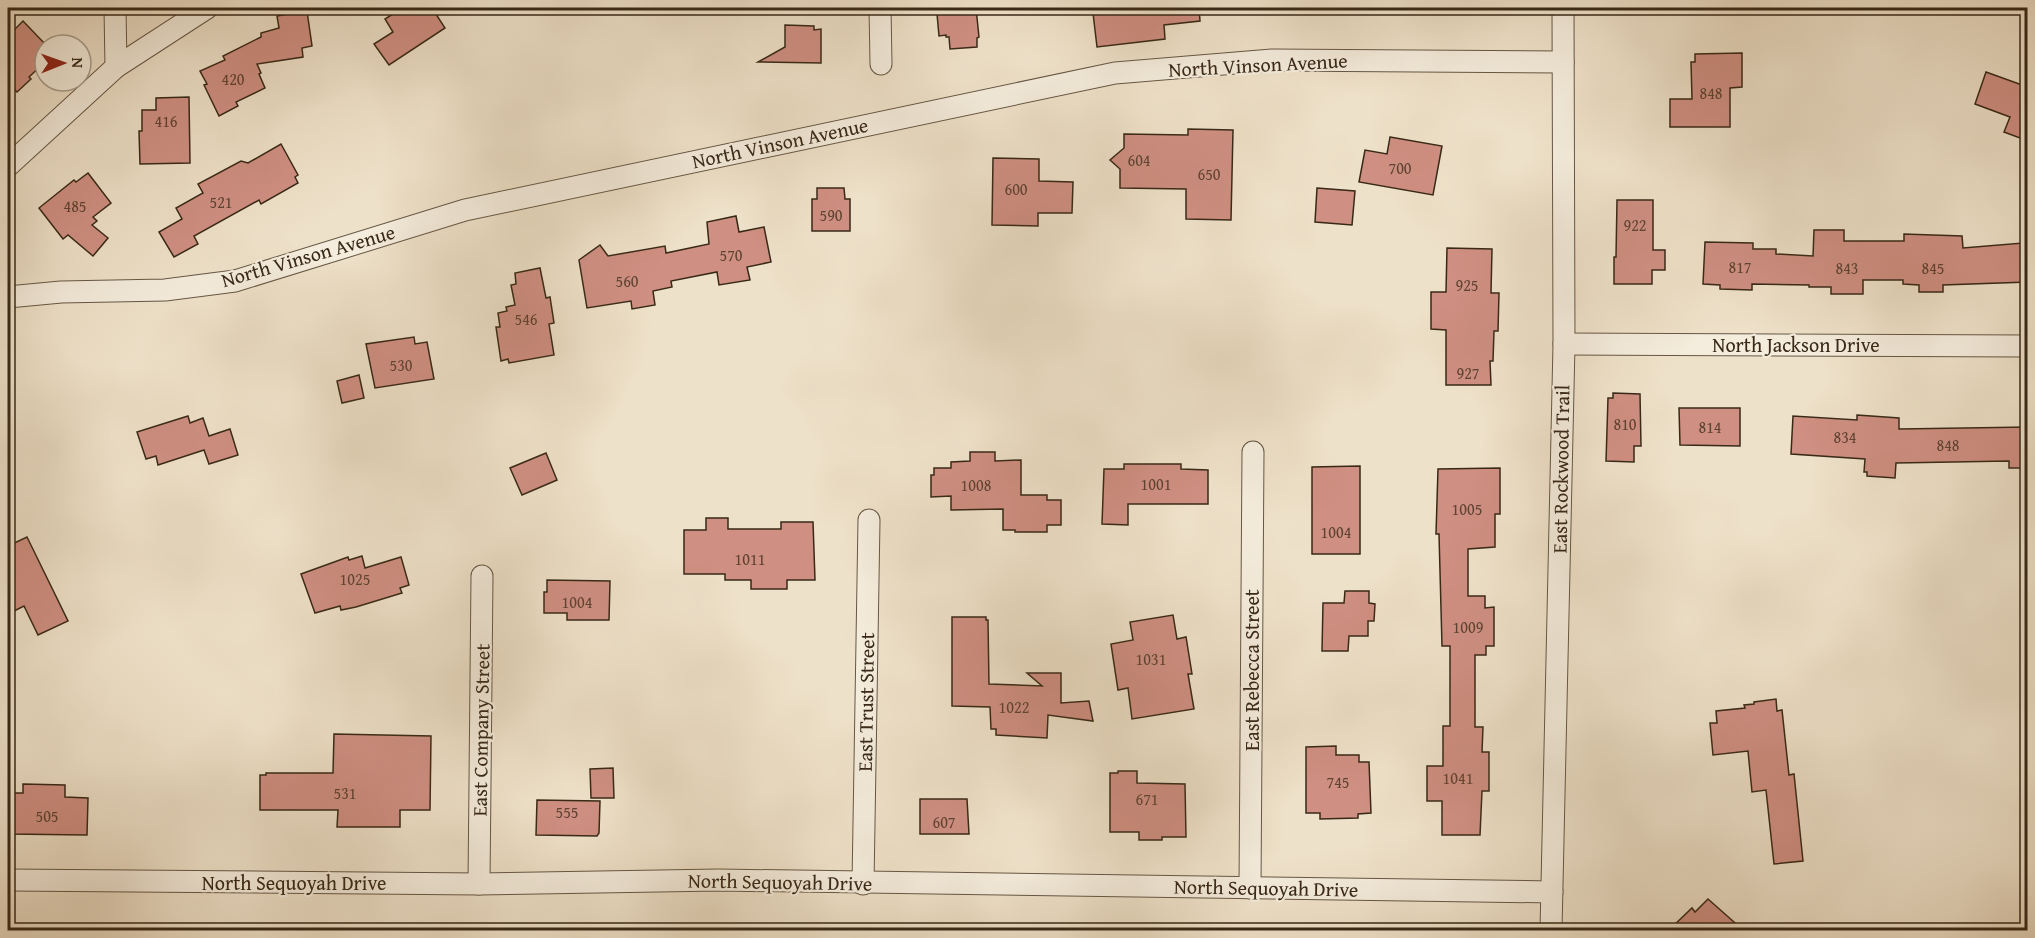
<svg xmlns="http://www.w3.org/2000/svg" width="2035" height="938" font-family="'Gentium Book Plus',serif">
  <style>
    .building { fill: #cf8f82; stroke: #382917; stroke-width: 1.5 }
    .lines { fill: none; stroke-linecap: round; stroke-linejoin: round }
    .minor-casing { stroke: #665744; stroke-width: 23 }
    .minor { stroke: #f4ecdc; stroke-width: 21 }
    .labels { text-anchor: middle; stroke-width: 4.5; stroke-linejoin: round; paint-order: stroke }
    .number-label { font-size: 16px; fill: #5e4232 }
    .street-label { font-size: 20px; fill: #382917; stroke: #f4ecdc }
  </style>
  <rect width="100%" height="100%" fill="#eee1c9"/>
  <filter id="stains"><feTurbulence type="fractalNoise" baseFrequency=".00333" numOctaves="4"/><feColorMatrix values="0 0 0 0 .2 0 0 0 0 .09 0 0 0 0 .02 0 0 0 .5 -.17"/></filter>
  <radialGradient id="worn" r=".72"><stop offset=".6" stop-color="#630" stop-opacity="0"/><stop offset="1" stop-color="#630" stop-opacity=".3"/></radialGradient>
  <g class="building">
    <polygon points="402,8 432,8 445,28 389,65 374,44 393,32 385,19"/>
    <polygon points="944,8 976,8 979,37 977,38 977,47 950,49 949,37 946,37 946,35 939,36 937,14 944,13"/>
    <polygon points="1145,8 1199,8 1200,21 1164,25 1165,39 1097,47 1093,13"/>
    <polygon points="307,11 312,46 302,48 303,57 257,64 261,73 259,74 265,88 236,102 238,106 219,116 204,85 207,84 200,71 225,60 223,56 261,37 261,33 279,28 277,16"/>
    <polygon points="23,21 45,44 45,62 29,77 31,79 17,92 15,90 8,96 8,36"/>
    <polygon points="785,25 814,26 814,30 821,29 821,63 758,62 785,47"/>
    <polygon points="1742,53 1742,87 1730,88 1730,127 1670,127 1670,99 1692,99 1691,62 1695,62 1695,54"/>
    <polygon points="1986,72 2022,85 2025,74 2028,75 2028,141 2004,132 2010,117 1975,104"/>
    <polygon points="189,97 190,163 140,164 139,131 142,131 142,110 156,110 156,98"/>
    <polygon points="1188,129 1233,130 1231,220 1186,219 1186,189 1120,188 1120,169 1110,160 1124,148 1124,134 1188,135"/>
    <polygon points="1390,137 1442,146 1433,195 1359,182 1365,150 1387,154"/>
    <polygon points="281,144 298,175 295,177 298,183 261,204 259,200 194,236 198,244 174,257 159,232 182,219 176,208 203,193 198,184 241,161 248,163"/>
    <polygon points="993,158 1039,159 1039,181 1073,182 1072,213 1038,213 1038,226 992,225"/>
    <polygon points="88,173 111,203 93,217 97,221 92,225 108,238 93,256 68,235 63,239 39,208 74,180 76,182"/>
    <polygon points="817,188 844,188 845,199 850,199 850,231 812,231 812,199 817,199"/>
    <polygon points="1317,188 1355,191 1352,225 1315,222"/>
    <polygon points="1617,200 1653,200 1653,250 1665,250 1665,270 1652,270 1652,284 1614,284 1614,257 1616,257"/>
    <polygon points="736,216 739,232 764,227 771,262 747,267 750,280 719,285 717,272 671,281 672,287 653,291 655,305 632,309 631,301 587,308 579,260 600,245 608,256 665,246 666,253 709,244 707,222"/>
    <polygon points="1814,230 1844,230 1844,241 1904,241 1904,234 1962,236 1963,248 2023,243 2023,251 2028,250 2028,282 1943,285 1943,292 1919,292 1919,285 1903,284 1903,280 1863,280 1863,294 1831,294 1831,287 1809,287 1809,285 1752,284 1752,290 1720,289 1720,285 1703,284 1705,242 1753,243 1753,249 1776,249 1776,254 1813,256"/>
    <polygon points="1447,248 1492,249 1491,293 1499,293 1498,331 1494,331 1493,361 1490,361 1491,385 1446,385 1446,330 1431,329 1431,292 1446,292"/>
    <polygon points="540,268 546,298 550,297 554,323 549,324 554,355 509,363 508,359 501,361 496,327 500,327 498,313 507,311 506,307 515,305 511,285 516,284 515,273"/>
    <polygon points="414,337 415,344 427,342 434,379 375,388 366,344"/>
    <polygon points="359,375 364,398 342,403 337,381"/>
    <polygon points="1613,393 1640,394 1641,446 1634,446 1634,462 1606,461 1608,398 1613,398"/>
    <polygon points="1679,408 1740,408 1740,446 1680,445"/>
    <polygon points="1857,415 1899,418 1899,429 2028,427 2028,468 2009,468 2009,461 1896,463 1895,478 1867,476 1867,472 1864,472 1865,459 1791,454 1793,416 1857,420"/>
    <polygon points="188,416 190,423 203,418 209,436 230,429 238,455 209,464 204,450 158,465 156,456 146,459 137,432"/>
    <polygon points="970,452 995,452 995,461 1021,460 1021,495 1047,495 1047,500 1061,500 1061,525 1047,525 1047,532 1015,532 1015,530 1003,530 1003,509 951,510 951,496 931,497 931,475 934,475 934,468 951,468 951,462 970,461"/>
    <polygon points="546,453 557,480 522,495 510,468"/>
    <polygon points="1124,464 1181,464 1181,469 1208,470 1208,504 1128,504 1128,525 1102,524 1104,469 1124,469"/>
    <polygon points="1360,466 1360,554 1312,554 1312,467"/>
    <polygon points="1500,468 1500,514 1495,514 1495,547 1468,549 1468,596 1485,596 1485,608 1494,607 1494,646 1486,646 1486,655 1475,655 1475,727 1483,727 1482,752 1489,752 1489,791 1482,791 1480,835 1442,835 1442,801 1427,801 1427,766 1443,766 1443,726 1450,726 1450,646 1442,646 1439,534 1436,534 1438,469"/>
    <polygon points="706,518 728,518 728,529 781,529 781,522 813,522 815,580 787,580 787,589 751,589 751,580 725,580 725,574 684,574 684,530 706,530"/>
    <polygon points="27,537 68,621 38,635 24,606 8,614 8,546"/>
    <polygon points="362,556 365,568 401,557 409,585 400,588 402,593 356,607 341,610 340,606 315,613 301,574 348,557 349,560"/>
    <polygon points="547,580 610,581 609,620 567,620 567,613 544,613 544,592 547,592"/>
    <polygon points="1345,591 1369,591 1369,603 1375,604 1374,621 1368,621 1368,636 1349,636 1348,651 1322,651 1323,603 1344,603"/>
    <polygon points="1173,615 1177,639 1186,637 1192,674 1188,674 1194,709 1132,719 1128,688 1118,690 1111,644 1133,640 1130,622"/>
    <polygon points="952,617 986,617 986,620 988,620 989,684 1042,686 1027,673 1061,673 1061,703 1089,701 1093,721 1048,715 1047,738 996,735 996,729 991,729 990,707 952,706"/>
    <polygon points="1776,699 1777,711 1782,710 1789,775 1794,774 1803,861 1774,864 1766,790 1752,792 1748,751 1713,755 1710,723 1717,723 1716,711 1745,708 1744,705 1754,704 1754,702"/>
    <polygon points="334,734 431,736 430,810 400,810 400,827 337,827 338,810 260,810 260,775 266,775 266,773 333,773"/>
    <polygon points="1336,746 1336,755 1359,755 1359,762 1369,762 1371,813 1358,814 1358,818 1320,819 1320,813 1306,813 1306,747"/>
    <polygon points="613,768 614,798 591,798 590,769"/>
    <polygon points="1118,771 1137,771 1137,783 1185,784 1186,837 1162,837 1162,840 1139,840 1139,832 1110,832 1110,773 1118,773"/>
    <polygon points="23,784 65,785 65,797 88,798 87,835 8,834 8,793 23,793"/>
    <polygon points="920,799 967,799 969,834 920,834"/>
    <polygon points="537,800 600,801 599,833 597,836 536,835"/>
    <polygon points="1708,899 1743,930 1669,930 1692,908 1695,912"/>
  </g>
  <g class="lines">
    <g class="minor-casing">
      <g id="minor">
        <polyline points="115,8 116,67"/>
        <polyline points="880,8 881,64"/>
        <polyline points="8,166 116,67 207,8"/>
        <polyline points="8,297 61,292 165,290 235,281 465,210 1115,73 1272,60 1563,62"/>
        <polyline points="1564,344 2028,346"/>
        <polyline points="8,880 479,884 719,880 1552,892"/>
        <polyline points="479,884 482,576"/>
        <polyline points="863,884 869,520"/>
        <polyline points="1250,888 1253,452"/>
        <polyline points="1551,930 1564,344 1563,8"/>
      </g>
    </g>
    <use href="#minor" class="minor"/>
  </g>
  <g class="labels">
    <g class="number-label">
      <text x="233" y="85">420</text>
      <text x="1711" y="99">848</text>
      <text x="166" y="127">416</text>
      <text x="1139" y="166">604</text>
      <text x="1400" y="174">700</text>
      <text x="1209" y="180">650</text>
      <text x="1016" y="195">600</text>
      <text x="221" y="208">521</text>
      <text x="75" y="212">485</text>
      <text x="831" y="221">590</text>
      <text x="1635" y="231">922</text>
      <text x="731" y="261">570</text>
      <text x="1740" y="273">817</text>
      <text x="1847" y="274">843</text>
      <text x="1933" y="274">845</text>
      <text x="627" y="287">560</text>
      <text x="1467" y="291">925</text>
      <text x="526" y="325">546</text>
      <text x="401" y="371">530</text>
      <text x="1468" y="379">927</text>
      <text x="1625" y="430">810</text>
      <text x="1710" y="433">814</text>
      <text x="1845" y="443">834</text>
      <text x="1948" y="451">848</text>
      <text x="1156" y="490">1001</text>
      <text x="976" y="491">1008</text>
      <text x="1467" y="515">1005</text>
      <text x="1336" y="538">1004</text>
      <text x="750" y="565">1011</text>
      <text x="355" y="585">1025</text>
      <text x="577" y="608">1004</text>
      <text x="1468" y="633">1009</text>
      <text x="1151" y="665">1031</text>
      <text x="1014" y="713">1022</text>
      <text x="1458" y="784">1041</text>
      <text x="1338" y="788">745</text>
      <text x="345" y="799">531</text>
      <text x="1147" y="805">671</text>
      <text x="567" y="818">555</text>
      <text x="47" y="822">505</text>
      <text x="944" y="828">607</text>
    </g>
    <g class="street-label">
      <text transform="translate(1258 65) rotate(-3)" y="7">North Vinson Avenue</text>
      <text transform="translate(780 143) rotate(-12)" y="7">North Vinson Avenue</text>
      <text transform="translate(308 256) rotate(-16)" y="7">North Vinson Avenue</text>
      <text x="1796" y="352">North Jackson Drive</text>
      <text transform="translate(1561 469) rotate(-89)" y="7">East Rockwood Trail</text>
      <text transform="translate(1252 670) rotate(-90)" y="7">East Rebecca Street</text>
      <text transform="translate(866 702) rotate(-89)" y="7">East Trust Street</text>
      <text transform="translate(481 730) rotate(-89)" y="7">East Company Street</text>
      <text transform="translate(780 882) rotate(1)" y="7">North Sequoyah Drive</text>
      <text x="294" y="890">North Sequoyah Drive</text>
      <text transform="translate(1266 888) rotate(1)" y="7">North Sequoyah Drive</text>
    </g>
  </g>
  <rect width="2035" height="938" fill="none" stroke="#eee1c9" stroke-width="30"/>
  <rect x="9" y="9" width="2017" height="920" fill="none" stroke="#382917" stroke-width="3"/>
  <rect x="15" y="15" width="2005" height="908" fill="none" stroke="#382917" stroke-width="1.5"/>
  <g transform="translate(63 63) rotate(89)"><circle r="28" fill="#f4ecdc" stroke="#a99e8d" stroke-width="1.5"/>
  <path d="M0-4.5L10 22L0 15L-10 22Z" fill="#8f2418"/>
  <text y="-9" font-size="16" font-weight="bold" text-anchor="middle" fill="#382917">N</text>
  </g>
  <rect width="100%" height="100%" filter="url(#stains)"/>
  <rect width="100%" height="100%" fill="url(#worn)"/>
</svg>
